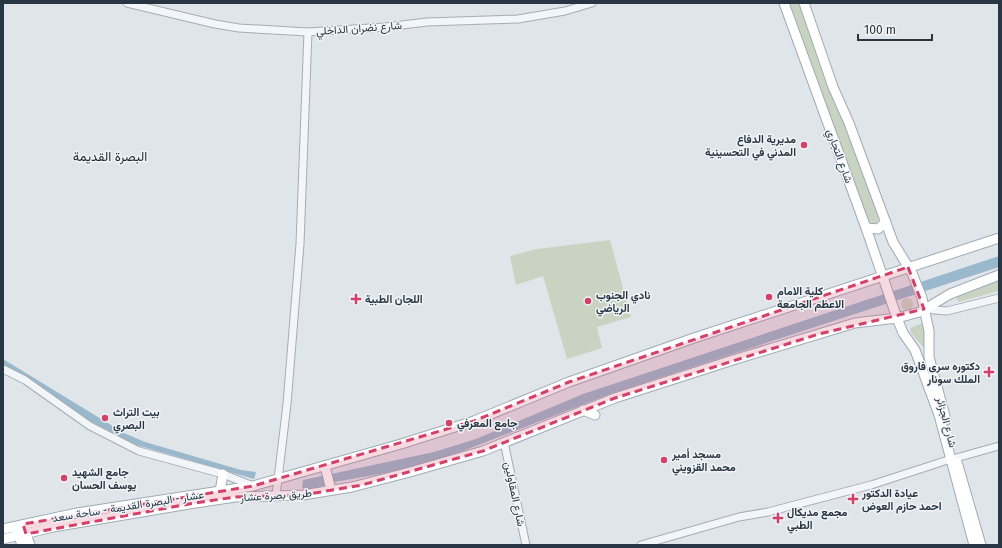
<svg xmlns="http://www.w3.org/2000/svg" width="1002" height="548" font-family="'Fira Sans',Vazirmatn,sans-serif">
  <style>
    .green { fill: #c8d4c1 }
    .water { fill: #9ab8cb }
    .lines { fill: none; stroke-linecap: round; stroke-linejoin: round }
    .minor-casing { stroke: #a5adb4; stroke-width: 9 }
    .major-casing { stroke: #9fabb6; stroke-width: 11 }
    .minor { stroke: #f3f6f8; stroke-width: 7 }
    .major { stroke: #fff; stroke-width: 9 }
    .marked { fill: #d34169; fill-opacity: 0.2; stroke: #d34169; stroke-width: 3; stroke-dasharray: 8 5; stroke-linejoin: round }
    .poi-dot { fill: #d34169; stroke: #f0f4f7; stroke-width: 1.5 }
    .labels { text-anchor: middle; stroke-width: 3; stroke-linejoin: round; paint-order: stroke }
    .street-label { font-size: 11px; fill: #283542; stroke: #f0f4f7 }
    .poi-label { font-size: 11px; font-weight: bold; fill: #283542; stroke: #f0f4f7; text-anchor: start }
    .quarter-label { font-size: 13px; fill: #1a2633; stroke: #f0f4f7 }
  </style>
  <rect width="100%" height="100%" fill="#e0e5ea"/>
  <g class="green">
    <polygon points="790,3 801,3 878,217 878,221 875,224 869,222"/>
    <polygon points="610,240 631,317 597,327 602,348 567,359 543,276 516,285 510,256 537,249"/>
    <polygon points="999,279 999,291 958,302 956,296"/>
    <circle cx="907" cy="304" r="6"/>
    <polygon points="923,323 925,331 924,347 923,347 911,333 910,328"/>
  </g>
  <g class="water">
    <polygon points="999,256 999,267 613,393 442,459 396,471 335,482 310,490 302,488 303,480 434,452 476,439 583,394"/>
    <polygon points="3,359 124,433 145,442 241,470 256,472 254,479 133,444 88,420 3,365"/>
  </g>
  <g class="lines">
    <g class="minor-casing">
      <g id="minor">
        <polyline points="127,3 215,24 239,28 308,32 385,27 427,22 518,19 565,11 592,3"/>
        <polyline points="924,309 947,311 999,298"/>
        <polyline points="3,369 25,380 90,426 139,451 223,474 253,486"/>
        <polyline points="504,442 526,545"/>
        <polyline points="956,458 999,446"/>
        <polyline points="276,496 287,404 300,244 308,32"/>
        <polyline points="641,545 739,517 768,512 871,485 951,459"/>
      </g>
    </g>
    <g class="major-casing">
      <g id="major">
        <polyline points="784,3 866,228 897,318 903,333 915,350 939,415 974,545"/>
        <polyline points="804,3 833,87 849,123 893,242 912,273 922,298 929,331 929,357 946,420"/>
        <polyline points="866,228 878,229 886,222"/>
        <polyline points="583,410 595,415"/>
        <polyline points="957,462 981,545"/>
        <polyline points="325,466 331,490"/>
        <polyline points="220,491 223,474"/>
        <polyline points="3,529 77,513 253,486 401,444 474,421 569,382 694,338 999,238"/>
        <polyline points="24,529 30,545"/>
        <polyline points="17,531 22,545"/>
        <polyline points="3,539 53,527 189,504 235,497 303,495 352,487 410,472 483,451 615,398 733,360 855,323 897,318 920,312 950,294 999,275"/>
      </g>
    </g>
    <use href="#minor" class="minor"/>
    <use href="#major" class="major"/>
  </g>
  <path class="marked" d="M 908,267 L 924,309 L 819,334 L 615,398 L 483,451 L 362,485 L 303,495 L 235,497 L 189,504 L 26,534 L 23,524 L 253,486 L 474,421 L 569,382 Z"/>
  <g class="poi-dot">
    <circle cx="804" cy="145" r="4"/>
    <circle cx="769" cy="297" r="4"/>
    <path d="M354 293h4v4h4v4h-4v4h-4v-4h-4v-4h4z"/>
    <circle cx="588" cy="301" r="4"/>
    <path d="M987 366h4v4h4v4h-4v4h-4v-4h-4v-4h4z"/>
    <circle cx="105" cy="418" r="4"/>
    <circle cx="449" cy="423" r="4"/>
    <circle cx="664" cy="460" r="4"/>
    <circle cx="64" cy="478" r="4"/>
    <path d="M851 493h4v4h4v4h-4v4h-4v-4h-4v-4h4z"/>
    <path d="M776 512h4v4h4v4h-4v4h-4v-4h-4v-4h4z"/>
  </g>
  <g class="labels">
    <g class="street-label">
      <text transform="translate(359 28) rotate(-4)" y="4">شارع نضران الداخلي</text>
      <text transform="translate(840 156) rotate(70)" y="4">شارع التجاري</text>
      <text transform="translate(947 422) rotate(75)" y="4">شارع الجزائر</text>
      <text transform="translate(515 494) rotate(78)" y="4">شارع المقاولين</text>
      <text transform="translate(276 495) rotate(-4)" y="4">طريق بصرة عشار</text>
      <text transform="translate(128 506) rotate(-9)" y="4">عشار - البصرة القديمة - ساحة سعد</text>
    </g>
    <g class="poi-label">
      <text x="796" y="143" text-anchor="end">مديرية الدفاع<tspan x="796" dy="13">المدني في التحسينية</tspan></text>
      <text x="777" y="295">كلية الامام<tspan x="777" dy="13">الاعظم الجامعة</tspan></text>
      <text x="596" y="299">نادي الجنوب<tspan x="596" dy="13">الرياضي</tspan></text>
      <text x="365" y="303">اللجان الطبية</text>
      <text x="980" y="370" text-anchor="end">دكتوره سرى فاروق<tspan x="980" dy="13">الملك سونار</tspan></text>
      <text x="113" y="416">بيت التراث<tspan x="113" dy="13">البصري</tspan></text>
      <text x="457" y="427">جامع المعرفي</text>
      <text x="672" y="458">مسجد أمير<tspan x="672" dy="13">محمد القزويني</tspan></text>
      <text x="72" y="476">جامع الشهيد<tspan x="72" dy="13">يوسف الحسان</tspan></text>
      <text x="862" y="497">عيادة الدكتور<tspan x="862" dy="13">احمد حازم العوض</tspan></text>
      <text x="787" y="516">مجمع مديكال<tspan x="787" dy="13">الطبي</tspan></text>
    </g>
    <g class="quarter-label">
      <text x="110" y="161">البصرة القديمة</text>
    </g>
  </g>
  <rect width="1002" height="548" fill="none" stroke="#283542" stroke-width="8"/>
  <path d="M858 34v6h74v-6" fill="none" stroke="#283542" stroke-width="2"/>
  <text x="864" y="34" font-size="12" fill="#283542" stroke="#f0f4f7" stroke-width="3" paint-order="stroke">100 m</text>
</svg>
